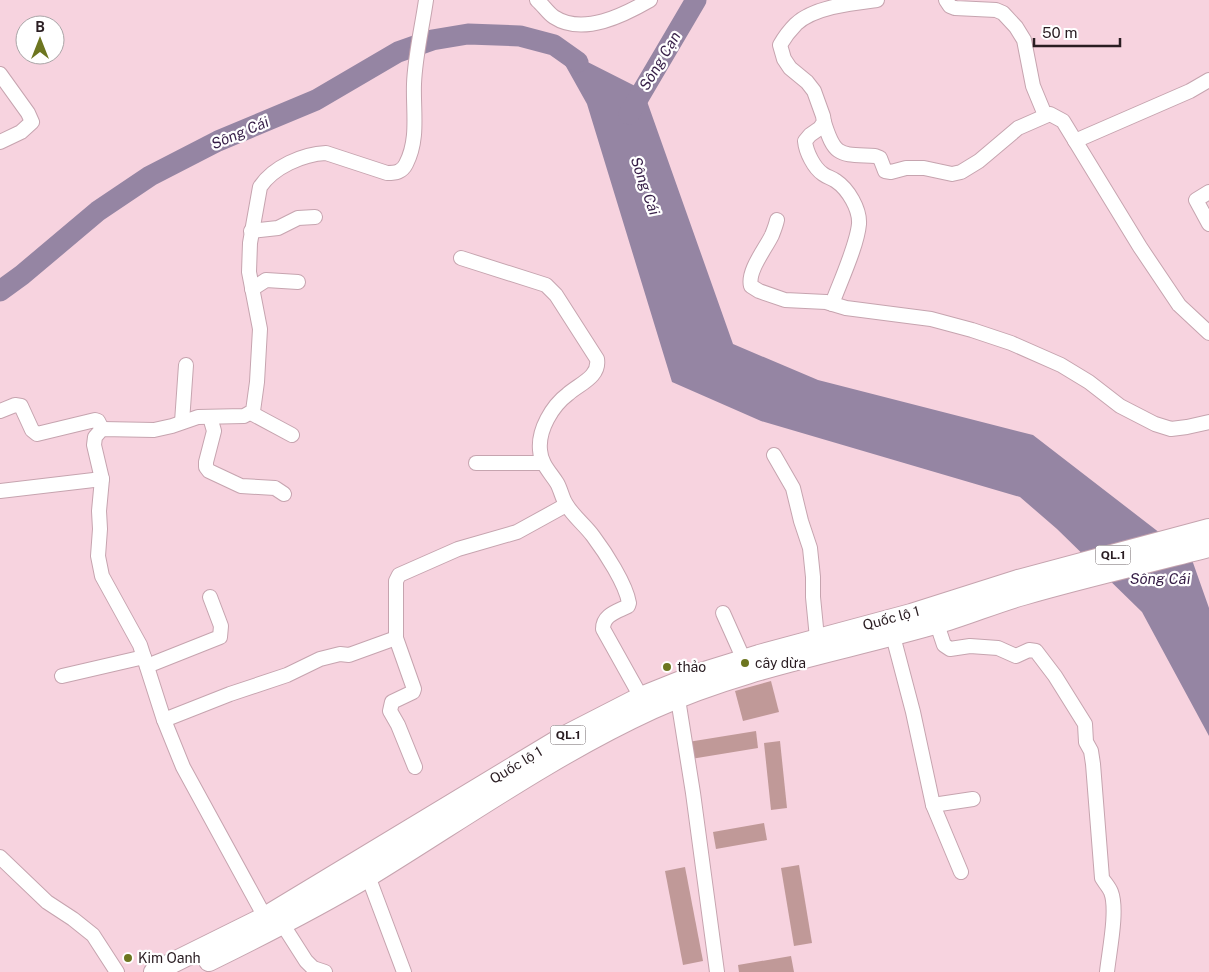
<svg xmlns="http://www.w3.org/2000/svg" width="1209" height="972" font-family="'Public Sans',sans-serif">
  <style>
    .water { fill: #9585a3 }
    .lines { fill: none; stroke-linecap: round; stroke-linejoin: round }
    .river { stroke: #9585a3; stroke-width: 21 }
    .building { fill: #c09998 }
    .minor-casing { stroke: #c6a4af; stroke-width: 16 }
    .highway-casing { stroke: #c6a4af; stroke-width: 22 }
    .minor { stroke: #fff; stroke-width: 14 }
    .highway { stroke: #fff; stroke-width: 20 }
    .poi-dot { fill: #6d7620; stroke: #fff; stroke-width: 2 }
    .labels { text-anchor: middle; stroke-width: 4.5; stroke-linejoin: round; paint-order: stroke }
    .shield { fill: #fff; stroke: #6a6164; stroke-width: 1 }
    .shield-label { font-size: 12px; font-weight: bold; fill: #2a1d22 }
    .street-label { font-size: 14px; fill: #2a1d22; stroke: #fff }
    .poi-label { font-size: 14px; fill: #2a1d22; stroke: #fff; text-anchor: start }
    .water-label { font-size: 15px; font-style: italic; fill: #361e47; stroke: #fff }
  </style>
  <rect width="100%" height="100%" fill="#f7d3df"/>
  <polygon class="water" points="554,45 643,90 733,344 818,380 1033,435 1191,557 1209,608 1209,736 1142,612 1057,529 1020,497 761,421 672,382 587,104"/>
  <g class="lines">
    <g class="river">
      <polyline points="629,114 696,0"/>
      <polyline points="0,291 22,275 98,211 150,176 218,141 316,100 398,52 432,40 468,34 520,36 554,45 578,62"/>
    </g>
  </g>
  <g class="building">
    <polygon points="771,681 779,712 743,721 735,691"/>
    <polygon points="756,731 758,748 691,759 688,742"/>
    <polygon points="780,741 787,808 771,810 764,743"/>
    <polygon points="764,823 767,840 716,849 713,832"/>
    <polygon points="799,865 812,943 794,946 781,868"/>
    <polygon points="685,867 703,961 683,965 665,871"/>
    <polygon points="791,956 794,972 739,972 738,965"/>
  </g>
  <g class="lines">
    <g class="minor-casing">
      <g id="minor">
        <path d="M 537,0 C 543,5 548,13 554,17 C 583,36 624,15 650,0"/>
        <polyline points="946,0 950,6 955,8 996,10 1003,13 1016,27 1024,40 1033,86 1045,115"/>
        <polyline points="0,74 28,113 32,122 21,132 0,142"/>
        <path d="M 824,122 C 835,158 840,154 875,156 L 880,158 L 885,171 L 891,172 L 906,168 L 924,168 L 952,174 L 961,172 L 979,161 L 1018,128 L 1050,114 L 1063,121 L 1140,247 L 1179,305 L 1209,333"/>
        <polyline points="1075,141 1190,91 1209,80"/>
        <polyline points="1209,192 1196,200 1209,224"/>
        <path d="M 777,220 C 776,225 774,230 772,235 C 766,248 747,271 751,286 L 759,291 L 785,300 L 826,302 L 846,308 L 931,319 L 972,330 L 1011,343 L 1061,365 L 1089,382 L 1120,406 L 1155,424 L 1171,429 L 1187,427 L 1209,422"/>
        <polyline points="251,231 278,228 298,218 315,217"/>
        <path d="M 461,258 L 546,285 L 556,295 L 597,359 C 600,377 579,384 568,394 C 552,406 538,430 540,450 C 541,464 550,472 557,483 C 561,490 562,498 566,504 C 573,516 585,525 593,536 C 605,552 626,584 629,603 L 628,606 C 616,612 603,615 603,629 L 641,697"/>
        <polyline points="252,289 266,280 298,282"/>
        <path d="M 832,304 C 840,282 857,246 859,224 C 860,209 848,189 836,181 C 832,178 827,177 823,174 C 814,168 806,152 805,141 L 810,135 L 820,128 L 824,122 L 823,116 L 814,91 L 807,82 L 790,68 L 784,59 L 780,45 C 784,38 790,30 796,24 C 814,7 853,3 877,0"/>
        <polyline points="0,411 15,405 21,406 32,430 37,434 95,420 98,421 102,429"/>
        <polyline points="251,413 292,435"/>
        <polyline points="210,417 214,431 206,462 206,467 209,471 241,486 275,488 284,494"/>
        <polyline points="182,422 186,365"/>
        <polyline points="774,455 793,488 801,521 810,548 813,577 813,597 817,638"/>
        <polyline points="476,463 543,463"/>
        <polyline points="0,491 102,479"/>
        <polyline points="723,613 744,660"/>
        <path d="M 937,624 L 944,645 L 950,649 L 970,646 L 998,648 L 1016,656 L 1029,650 L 1036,651 L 1055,676 L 1085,724 L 1086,742 L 1091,751 L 1093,764 L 1102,878 C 1105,883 1109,887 1111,892 C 1118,910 1109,952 1107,972"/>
        <polyline points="893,636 913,712 933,805 961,872"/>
        <polyline points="147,666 220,637 221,626 210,597"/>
        <polyline points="62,676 144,657"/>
        <polyline points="678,699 693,793 717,972"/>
        <polyline points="164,720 230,694 287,675 320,659 340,654 349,655 396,638"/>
        <polyline points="415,767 398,725 390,711 392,702 413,692 414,689 396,638 396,581 399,575 458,549 517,532 566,505"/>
        <polyline points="933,805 973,799"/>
        <polyline points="0,857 47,902 73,919 93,935 117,972"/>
        <polyline points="368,876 404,972"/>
        <path d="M 265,917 L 183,767 L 164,720 L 140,645 L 102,576 L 98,556 L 100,529 L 99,511 L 102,479 L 94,445 L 95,437 L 102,429 L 154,430 L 172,426 L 198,417 L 244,416 L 253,411 L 257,382 L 260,329 L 249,272 L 250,243 L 260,187 C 273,167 303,154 326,153 L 387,173 C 396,173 402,172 406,164 C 419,139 413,111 414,84 C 415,56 422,28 426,0"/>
        <polyline points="283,925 306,961 313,968 325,972"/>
      </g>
    </g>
    <g class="highway-casing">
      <g id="highway">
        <path d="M 209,961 C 264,934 317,907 369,876 C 462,819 552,755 652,709 C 741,668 841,651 935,624 C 965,616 994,603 1023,595 C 1085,577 1147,563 1209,547"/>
        <polyline points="154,972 265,917 563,737 641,697 701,673 759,655 911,614 1018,580 1209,529"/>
      </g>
    </g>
    <use href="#minor" class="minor"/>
    <use href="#highway" class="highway"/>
  </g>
  <g class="poi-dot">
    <circle cx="745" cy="663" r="5"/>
    <circle cx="667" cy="667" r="5"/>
    <circle cx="128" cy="958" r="5"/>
  </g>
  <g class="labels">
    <g class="shield">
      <rect x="1095.5" y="545.5" width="35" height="19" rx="4"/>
      <rect x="550.5" y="725.5" width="35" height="19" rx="4"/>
    </g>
    <g class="shield-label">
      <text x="1113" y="559">QL.1</text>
      <text x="568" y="739">QL.1</text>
    </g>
    <g class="street-label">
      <text transform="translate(891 618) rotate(-15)" y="5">Quốc lộ 1</text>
      <text transform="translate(516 765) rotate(-31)" y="5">Quốc lộ 1</text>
    </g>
    <g class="poi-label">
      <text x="755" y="668">cây dừa</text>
      <text x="677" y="672">thảo</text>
      <text x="138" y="963">Kim Oanh</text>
    </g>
    <g class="water-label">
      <text transform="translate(660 61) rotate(-59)" y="5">Sông Cạn</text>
      <text transform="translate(240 133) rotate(-23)" y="5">Sông Cái</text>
      <text transform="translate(645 186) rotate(71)" y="5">Sông Cái</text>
      <text x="1160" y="584">Sông Cái</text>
    </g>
  </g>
  <g transform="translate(40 40)"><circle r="24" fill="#ffffff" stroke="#aaa5a7"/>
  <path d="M0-4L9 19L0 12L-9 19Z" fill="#6d7620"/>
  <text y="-8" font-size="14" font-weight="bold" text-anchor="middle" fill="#2a1d22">B</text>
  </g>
  <path d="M1034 38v8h86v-8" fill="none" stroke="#2a1d22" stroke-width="2.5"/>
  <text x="1042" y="38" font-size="15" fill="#2a1d22" stroke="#ffffff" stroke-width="4" paint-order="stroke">50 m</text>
</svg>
